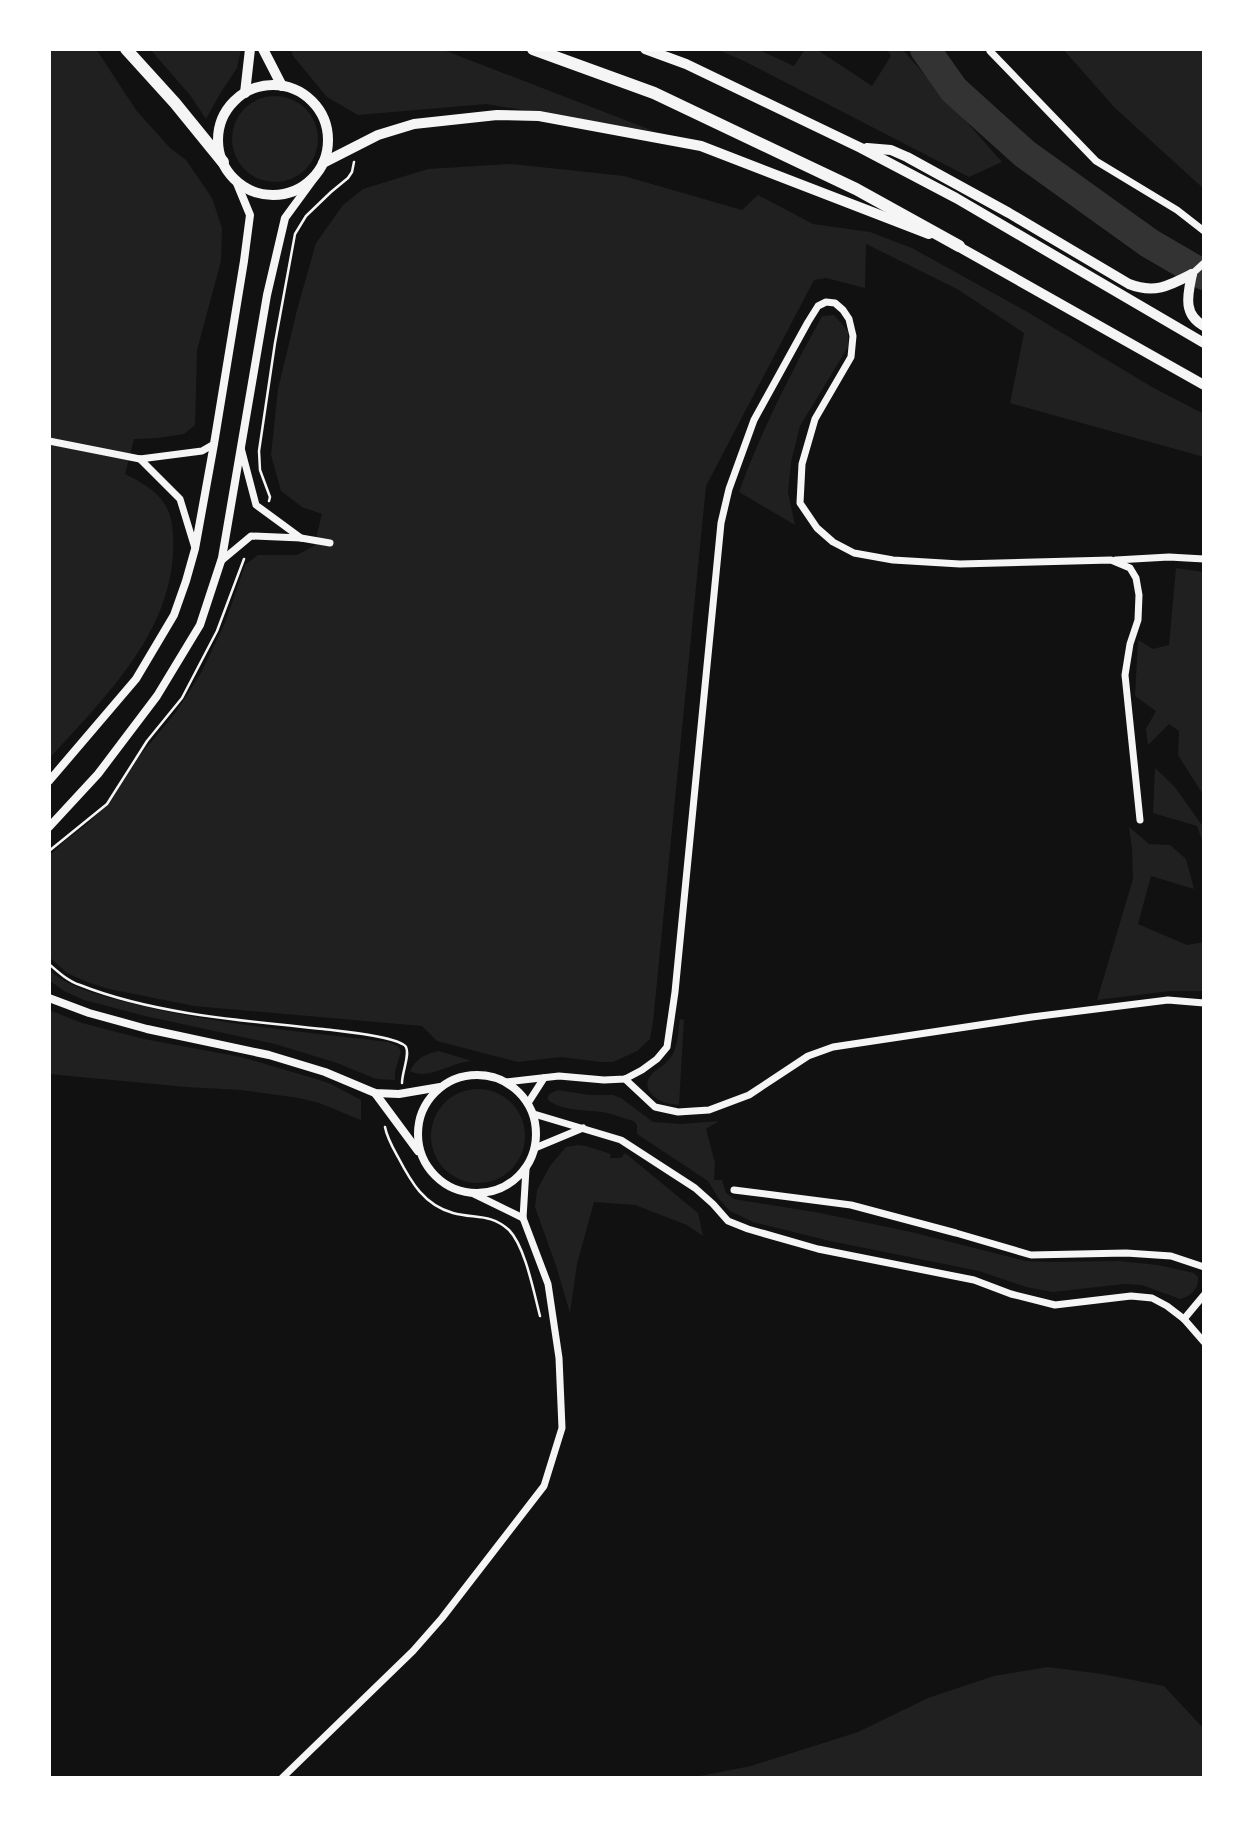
<svg xmlns="http://www.w3.org/2000/svg" width="1253" height="1827" font-family="Rubik,sans-serif">
  <style>
    .green { fill: #202020 }
    .lines { fill: none; stroke-linecap: round; stroke-linejoin: round }
    .river { stroke: #333; stroke-width: 30 }
    .path { stroke: #f5f5f5; stroke-width: 2.5 }
    .minor { stroke: #f5f5f5; stroke-width: 7 }
    .tertiary { stroke: #f5f5f5; stroke-width: 8 }
    .secondary { stroke: #f5f5f5; stroke-width: 10 }
    .trunk { stroke: #f5f5f5; stroke-width: 10 }
    .motorway { stroke: #f5f5f5; stroke-width: 12 }
  </style>
  <rect width="100%" height="100%" fill="#111"/>
  <g class="green">
    <path d="M 49,49 L 93,49 L 98,52 L 136,110 L 170,148 L 186,160 L 212,198 L 222,228 L 221,261 L 197,350 L 195,425 L 184,434 L 158,438 L 134,439 L 125,474 C 165,494 175,508 173,553 C 169,637 101,701 49,759 Z"/>
    <polygon points="150,49 241,49 237,68 221,92 206,119 190,95"/>
    <polygon points="291,49 441,49 656,132 486,104 358,115 327,97 293,56"/>
    <polygon points="716,49 757,49 794,66 805,49 816,49 872,86 891,56 887,49 902,49 1002,162 969,177 742,60"/>
    <polygon points="1063,49 1204,49 1204,189 1115,108"/>
    <circle cx="275" cy="139" r="43"/>
    <polygon points="512,164 624,176 742,210 758,195 813,224 870,232 912,248 1024,310 1152,387 1204,414 1204,457 1010,403 1024,333 957,289 866,244 865,288 826,278 814,280 706,486 653,1022 650,1039 637,1051 613,1062 601,1062 561,1057 518,1062 437,1041 422,1026 194,1006 109,989 87,982 67,973 49,957 49,856 66,840 87,824 109,802 137,759 176,712 201,673 225,623 245,565 258,555 297,555 314,546 322,514 302,507 281,491 271,455 278,389 297,310 316,243 343,205 363,189 428,169"/>
    <path d="M 834,315 L 848,331 L 848,347 L 800,426 L 791,462 L 788,492 L 795,525 L 739,492 C 761,431 791,373 822,316 Z"/>
    <polygon points="1176,568 1204,572 1204,796 1178,755 1179,731 1169,724 1148,745 1146,729 1156,711 1135,696 1138,640 1153,649 1169,645"/>
    <polygon points="1155,768 1174,786 1204,828 1204,846 1197,826 1153,813"/>
    <polygon points="1129,827 1149,844 1170,845 1186,859 1194,889 1151,876 1138,924 1187,945 1204,942 1204,991 1170,991 1097,1000 1133,879 1132,848"/>
    <path d="M 49,970 C 70,988 96,994 122,1001 C 209,1024 300,1031 388,1042 L 398,1046 L 401,1052 L 395,1071 L 395,1080 L 376,1079 L 337,1063 L 275,1044 L 145,1016 L 84,1000 L 64,991 L 49,980 Z"/>
    <polygon points="49,1010 82,1023 144,1039 241,1057 316,1079 331,1084 361,1100 361,1120 319,1103 299,1098 241,1090 186,1087 49,1074"/>
    <path d="M 680,1019 L 684,1020 L 679,1105 C 674,1104 668,1104 663,1102 C 649,1096 641,1083 654,1072 C 660,1067 666,1064 671,1057 C 678,1047 678,1032 680,1019 Z"/>
    <path d="M 439,1051 L 472,1061 C 451,1062 428,1081 410,1071 C 417,1058 425,1054 439,1051 Z"/>
    <circle cx="478" cy="1136" r="47"/>
    <path d="M 558,1090 L 590,1095 L 613,1095 L 621,1098 L 653,1122 L 681,1124 L 719,1121 L 706,1129 L 715,1163 L 714,1180 L 722,1180 L 726,1193 L 734,1199 L 820,1213 L 911,1232 L 1026,1261 L 1050,1262 L 1119,1261 L 1158,1265 L 1194,1273 L 1198,1277 C 1199,1289 1191,1296 1180,1299 L 1142,1285 L 1124,1284 L 1053,1292 L 1026,1287 L 979,1271 L 830,1241 L 753,1222 L 730,1211 L 719,1199 L 708,1181 L 637,1134 L 637,1125 L 634,1121 C 624,1119 616,1115 607,1113 C 588,1109 562,1112 548,1100 L 548,1096 L 551,1093 Z"/>
    <polygon points="578,1145 586,1146 611,1154 610,1158 621,1158 625,1153 698,1213 703,1236 687,1225 635,1205 594,1202 577,1264 570,1313 556,1266 535,1207 537,1190 550,1166 566,1147"/>
    <polygon points="1048,1667 1102,1674 1164,1686 1204,1729 1204,1778 689,1778 751,1766 858,1732 928,1698 994,1676"/>
  </g>
  <g class="lines">
    <polyline class="river" points="925,49 954,90 1025,154 1149,243 1204,275"/>
    <g class="path">
      <polyline points="269,501 270,497 260,470 259,451 275,343 295,234 306,216 331,192 348,178 352,172 354,162"/>
      <polyline points="49,851 107,804 147,741 182,698 217,631 244,559"/>
      <path d="M 49,964 C 58,972 68,981 80,985 C 153,1014 244,1021 323,1029 C 337,1031 399,1036 406,1047 C 410,1055 402,1072 402,1083"/>
      <path d="M 385,1127 C 387,1138 393,1148 398,1157 C 411,1182 424,1205 453,1213 C 475,1219 490,1213 509,1230 C 525,1246 534,1293 540,1316"/>
    </g>
    <g class="minor">
      <polyline points="990,51 1096,161 1177,210 1204,231"/>
      <polyline points="1192,274 1204,263"/>
      <polyline points="49,441 140,459 202,451 214,444"/>
      <polyline points="241,448 256,505 301,538"/>
      <polyline points="140,459 180,499 195,548"/>
      <polyline points="1116,560 1169,557 1204,559"/>
      <polyline points="221,561 251,536 301,538 330,543"/>
      <polyline points="625,1079 655,1107 678,1112 709,1110 749,1095 808,1056 833,1047 1032,1017 1168,1000 1204,1003"/>
      <polyline points="506,1082 559,1076 604,1080 625,1079 642,1070 657,1059 667,1047 675,992 721,523 729,489 754,420 808,322 818,306 826,302 835,303 843,310 849,319 853,336 851,357 815,419 802,464 800,503 817,528 833,542 854,553 893,560 960,564 1111,560 1130,568 1136,578 1139,595 1138,620 1130,644 1125,675 1140,820"/>
      <polyline points="528,1103 544,1078"/>
      <polyline points="534,1114 621,1140 695,1188 713,1204 728,1221 748,1229 818,1249 974,1280 1011,1294 1055,1305 1131,1296 1152,1298 1167,1306 1184,1319 1204,1342"/>
      <polyline points="535,1148 583,1128"/>
      <polyline points="734,1190 851,1205 956,1233 1031,1255 1126,1253 1171,1256 1204,1267"/>
      <polyline points="474,1194 523,1218"/>
      <polyline points="1184,1319 1204,1295"/>
      <polyline points="282,1778 413,1651 442,1618 544,1486 562,1428 559,1358 548,1284 523,1218 526,1169"/>
    </g>
    <g class="tertiary">
      <polyline points="49,781 136,679 174,615 186,581 195,549 214,444 244,261 250,215 236,181"/>
      <polyline points="49,827 98,774 157,696 200,625 222,558 267,295 285,218 315,177"/>
      <polyline points="49,998 89,1013 147,1029 269,1055 325,1072 375,1093 399,1094 440,1087"/>
      <circle cx="477" cy="1134" r="59"/>
      <polyline points="375,1093 418,1151"/>
    </g>
    <g class="secondary">
      <polyline points="263,49 282,86"/>
      <circle cx="273" cy="140" r="55"/>
      <polyline points="245,93 250,49"/>
    </g>
    <g class="trunk">
      <polyline points="645,49 686,64 861,148 956,198 1204,343"/>
      <path d="M 867,148 L 891,150 L 907,157 L 1009,213 L 1129,284 C 1154,294 1169,286 1192,274"/>
      <polyline points="323,163 378,135 414,124 497,115 539,116 701,146 929,234"/>
      <polyline points="954,244 1204,385"/>
      <path d="M 1192,274 C 1188,294 1182,314 1204,326"/>
    </g>
    <g class="motorway">
      <polyline points="126,49 175,103 223,162"/>
      <polyline points="533,49 654,93 856,189 959,246"/>
    </g>
  </g>
  <rect width="1253" height="1827" fill="none" stroke="#ffffff" stroke-width="102"/>
</svg>
